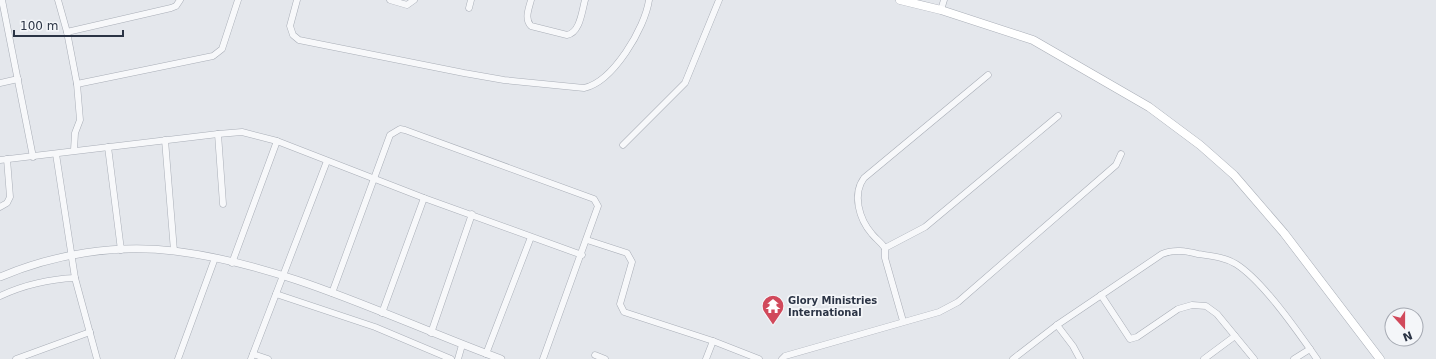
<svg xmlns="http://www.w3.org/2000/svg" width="1436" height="359" font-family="'DejaVu Sans',sans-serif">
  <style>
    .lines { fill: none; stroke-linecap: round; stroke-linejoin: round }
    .minor-casing { stroke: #a9aeb7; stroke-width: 7 }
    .tertiary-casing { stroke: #a9aeb7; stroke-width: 8 }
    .secondary-casing { stroke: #a9aeb7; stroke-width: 9 }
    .minor { stroke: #f7f8fa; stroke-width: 6 }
    .tertiary { stroke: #f7f8fa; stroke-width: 7 }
    .secondary { stroke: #fff; stroke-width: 8 }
    .labels { text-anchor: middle; stroke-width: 3.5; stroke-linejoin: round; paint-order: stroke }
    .poi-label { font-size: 10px; font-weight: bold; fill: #2b3445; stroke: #f4f6f9; text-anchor: start }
  </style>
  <rect width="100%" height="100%" fill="#e4e7ec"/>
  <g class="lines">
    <g class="minor-casing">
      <g id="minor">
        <polyline points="2,0 33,157"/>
        <polyline points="58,0 67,32 77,84 80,120 75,133 74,150"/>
        <path d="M 297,0 L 290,26 L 293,35 L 299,40 L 464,73 L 504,80 L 584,88 C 613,82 645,28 649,0"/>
        <polyline points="390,0 407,5 414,0"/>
        <path d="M 531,0 C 529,8 524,19 531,26 L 567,35 C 580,33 582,11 585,0"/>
        <polyline points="469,8 471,0"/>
        <polyline points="941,10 944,0"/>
        <polyline points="67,32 171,8 176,6 180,0"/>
        <polyline points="0,83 18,79"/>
        <polyline points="77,84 213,56 222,49 238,0"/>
        <polyline points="218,134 223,204"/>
        <polyline points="165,140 174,251"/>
        <polyline points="623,145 685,83 719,0"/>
        <polyline points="108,147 121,250"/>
        <polyline points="56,154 75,278 97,359"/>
        <polyline points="0,160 218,134 242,132 277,141 424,198 582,255"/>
        <polyline points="0,207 7,203 10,197 7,159"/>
        <polyline points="587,240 627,253 632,262 620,304 624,312 713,341 759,359"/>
        <path d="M 885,248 C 881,242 876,239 872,234 C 859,219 852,194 864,178 L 988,75"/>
        <polyline points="232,263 277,141"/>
        <polyline points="332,293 390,135 400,129 405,130 594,199 598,206 543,359"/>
        <polyline points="276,294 375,327 451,359"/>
        <polyline points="1101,295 1130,339 1137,337 1178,309 1192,305 1206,306 1217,314 1254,359"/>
        <path d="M 0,296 C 24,285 49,279 75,278"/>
        <polyline points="382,313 424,198"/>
        <polyline points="903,321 885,258 885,248 925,227 1058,116"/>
        <polyline points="1057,325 1073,346 1080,359"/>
        <polyline points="431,333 472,214"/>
        <polyline points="253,354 268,359"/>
        <polyline points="486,354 531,237"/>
        <polyline points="595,355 605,359"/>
        <polyline points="16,359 90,332"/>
        <polyline points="178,359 215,258"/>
        <polyline points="251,359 327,161"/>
        <polyline points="458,359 462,345"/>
        <polyline points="706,359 713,341"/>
        <polyline points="782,359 785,356 939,312 958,302 1116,165 1121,154"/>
        <path d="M 1013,359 L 1057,325 L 1162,254 C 1174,249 1186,251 1198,254 C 1211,256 1225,257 1236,264 C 1263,281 1298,332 1317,359"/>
        <polyline points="1204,359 1235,336"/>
        <polyline points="1294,359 1310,349"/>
      </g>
    </g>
    <g class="tertiary-casing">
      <path id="tertiary" d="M 0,277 C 54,254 116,244 174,251 C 289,265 394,320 501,359"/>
    </g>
    <g class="secondary-casing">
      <polyline id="secondary" points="900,0 941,10 1033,40 1149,107 1200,145 1234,175 1284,233 1380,359"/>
    </g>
    <use href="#minor" class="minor"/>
    <use href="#tertiary" class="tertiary"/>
    <use href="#secondary" class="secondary"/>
  </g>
  <defs>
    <g id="temple-pin" transform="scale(1.15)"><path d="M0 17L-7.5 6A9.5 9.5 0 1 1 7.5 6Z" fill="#d1495b" stroke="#f4f6f9"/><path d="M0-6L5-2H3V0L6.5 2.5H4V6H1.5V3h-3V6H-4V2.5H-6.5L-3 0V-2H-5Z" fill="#fff"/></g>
  </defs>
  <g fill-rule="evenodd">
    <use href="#temple-pin" x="773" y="306"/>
  </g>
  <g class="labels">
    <g class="poi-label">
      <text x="788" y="304">Glory Ministries<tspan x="788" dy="12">International</tspan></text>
    </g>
  </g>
  <g transform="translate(1404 327) rotate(159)"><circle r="19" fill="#f4f6f9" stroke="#a4a8b1"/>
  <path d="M0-3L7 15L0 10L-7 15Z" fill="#d1495b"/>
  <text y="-6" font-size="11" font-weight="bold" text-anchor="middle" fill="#2b3445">N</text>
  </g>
  <path d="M14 30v6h109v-6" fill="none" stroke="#2b3445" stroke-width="2"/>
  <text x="20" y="30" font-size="12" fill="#2b3445" stroke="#f4f6f9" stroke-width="3" paint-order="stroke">100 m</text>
</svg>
